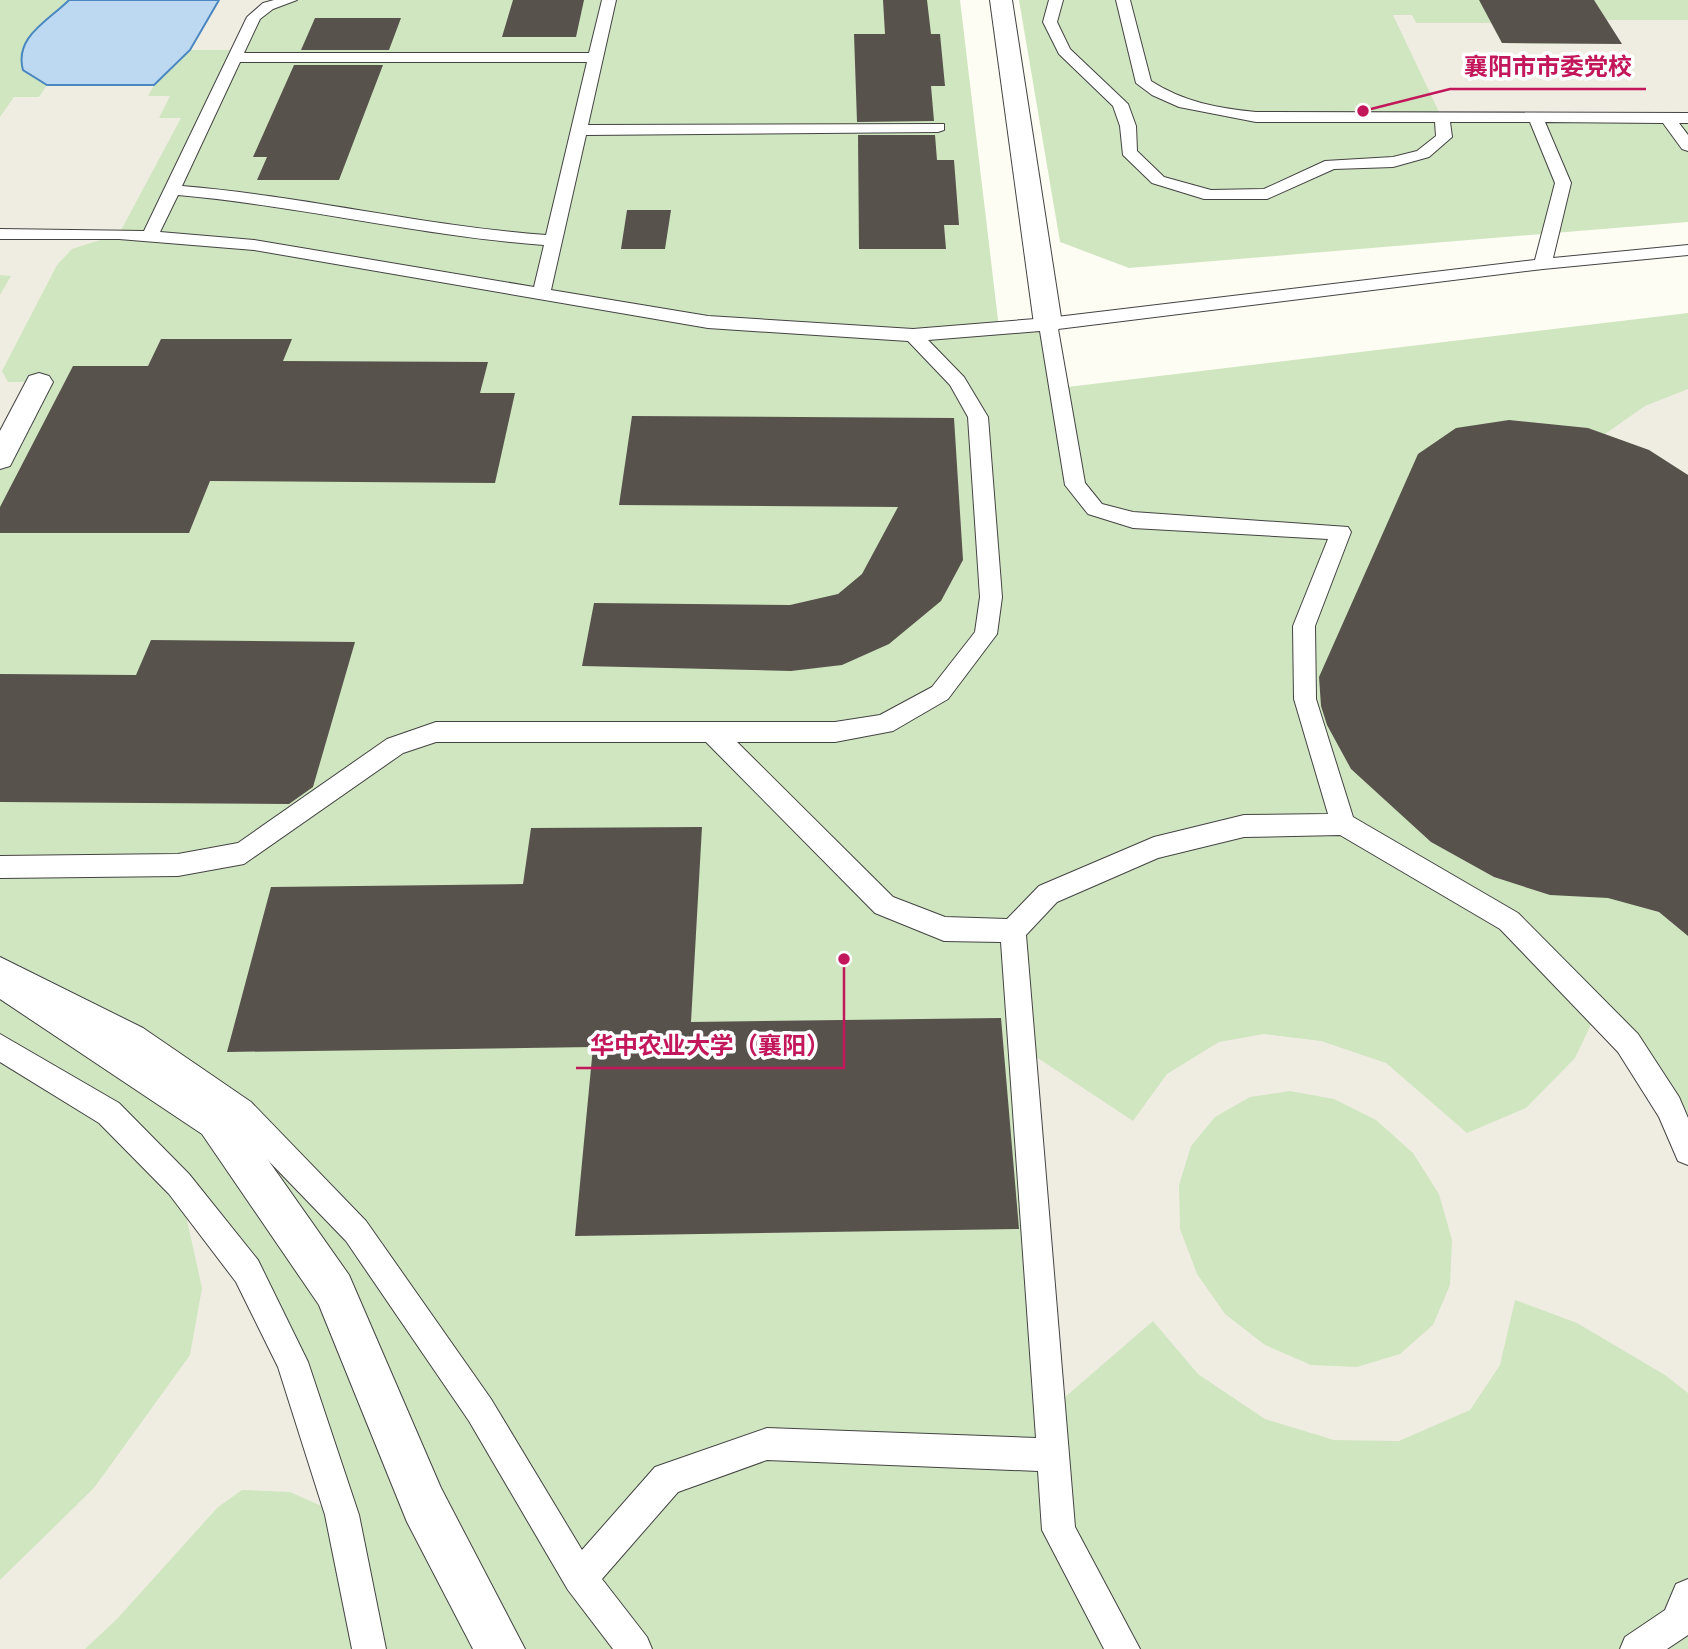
<svg xmlns="http://www.w3.org/2000/svg" width="1688" height="1649" font-family="'Libre Baskerville','Noto Sans SC',serif">
  <style>
    .green { fill: #d0e6c0 }
    .plaza { fill: #efede2; fill-rule: evenodd }
    .water { fill: #bdd9f1; stroke: #4b87c1; stroke-width: 2 }
    .building { fill: #58524d }
    .lines { fill: none; stroke-linecap: round; stroke-linejoin: round }
    .service-casing { stroke: #434343; stroke-width: 2 }
    .pedestrian-casing { stroke: #434343; stroke-width: 2 }
    .minor-casing { stroke: #434343; stroke-width: 2 }
    .service { fill: #fff; fill-rule: evenodd }
    .pedestrian { fill: #fff; fill-rule: evenodd }
    .minor { fill: #fff; fill-rule: evenodd }
    .leader { fill: none; stroke: #c2185b; stroke-width: 2.5 }
    .callout-dot { fill: #c2185b; stroke: #fff; stroke-width: 2.5 }
    .callout-label { font-size: 24px; text-anchor: middle; font-weight: bold; fill: #c2185b; stroke: #fff; stroke-width: 7; stroke-linejoin: round; paint-order: stroke }
  </style>
  <rect width="100%" height="100%" fill="#fefdf4"/>
  <g class="green">
    <polygon points="0,0 960,0 999,328 1048,324 1059,388 1688,313 1688,1649 0,1649"/>
    <polygon points="1019,0 1688,0 1688,222 1129,268 1060,242"/>
  </g>
  <g class="plaza">
    <polygon points="219,0 290,0 268,6 239,50 190,50"/>
    <polygon points="1393,15 1412,15 1416,23 1491,23 1502,43 1621,44 1606,20 1688,20 1688,118 1442,118"/>
    <polygon points="47,85 154,85 148,96 170,96 159,118 181,118 119,234 72,249 57,265 2,371 8,382 39,382 0,459 0,295 11,276 0,275 0,117 14,97 39,97"/>
    <polygon points="1688,389 1688,475 1649,450 1605,434 1645,406"/>
    <path d="M 1597,1012 L 1688,1151 L 1688,1393 L 1665,1375 L 1577,1323 L 1515,1300 L 1500,1365 L 1470,1410 L 1399,1441 L 1334,1440 L 1265,1419 L 1198,1374 L 1153,1321 L 1050,1410 L 1021,1047 L 1133,1121 L 1167,1074 L 1219,1042 L 1264,1034 L 1321,1041 L 1386,1063 L 1467,1133 L 1526,1108 L 1575,1058 ZM 1290,1091 L 1334,1099 L 1376,1120 L 1413,1153 L 1439,1194 L 1452,1240 L 1450,1285 L 1433,1325 L 1400,1354 L 1357,1367 L 1311,1365 L 1265,1345 L 1225,1314 L 1197,1274 L 1180,1229 L 1179,1185 L 1191,1146 L 1215,1117 L 1250,1097 Z"/>
    <polygon points="179,1184 247,1271 342,1515 290,1492 242,1490 218,1507 117,1619 85,1649 0,1649 0,1580 94,1488 190,1355 202,1288"/>
  </g>
  <path class="water" d="M 69,0 L 219,0 L 190,50 L 154,85 L 47,85 L 23,70 C 14,37 47,22 69,0 Z"/>
  <g class="building">
    <polygon points="513,0 584,0 576,37 502,37"/>
    <polygon points="883,0 927,0 931,34 940,34 945,86 931,86 934,121 857,122 854,34 885,34"/>
    <polygon points="1479,0 1594,0 1622,44 1502,43"/>
    <polygon points="315,18 401,18 389,50 301,50"/>
    <polygon points="294,65 383,65 339,180 257,180 267,157 253,157"/>
    <polygon points="858,135 935,135 937,160 954,160 959,225 944,225 946,249 859,249"/>
    <polygon points="627,210 671,210 665,249 621,249"/>
    <polygon points="161,339 292,339 283,361 488,362 480,393 515,393 495,483 210,481 189,533 0,533 0,507 73,366 148,366"/>
    <polygon points="632,416 954,418 963,560 941,601 889,644 842,665 791,671 582,666 594,603 790,605 838,594 862,574 898,507 619,505"/>
    <polygon points="1509,420 1588,428 1649,450 1688,475 1688,936 1659,912 1608,898 1550,895 1494,877 1431,842 1351,769 1327,725 1321,706 1319,677 1418,454 1456,428"/>
    <polygon points="151,640 355,642 313,787 289,804 0,802 0,674 136,675"/>
    <polygon points="702,827 691,1022 1001,1018 1019,1229 575,1236 593,1047 227,1052 271,887 523,884 531,828"/>
  </g>
  <g class="lines">
    <g class="service-casing">
      <g id="service">
        <path d="M 274,0 L 297,0 L 273,9 L 260,19 L 244,53 L 589,53 L 602,0 L 616,0 L 588,125 L 944,124 L 944,130 L 938,132 L 586,135 L 551,290 L 708,316 L 913,329 L 1048,318 L 1535,260 L 1555,183 L 1530,122 L 1450,122 L 1452,137 L 1429,157 L 1393,167 L 1334,169 L 1267,199 L 1204,199 L 1152,183 L 1123,155 L 1120,126 L 1113,106 L 1059,54 L 1043,22 L 1049,0 L 1063,0 L 1057,22 L 1070,49 L 1128,104 L 1136,126 L 1137,151 L 1164,177 L 1211,190 L 1264,189 L 1325,161 L 1393,157 L 1417,151 L 1436,136 L 1435,122 L 1256,122 L 1179,107 L 1152,95 L 1136,83 L 1116,0 L 1130,0 L 1151,81 C 1184,102 1217,108 1256,112 L 1688,113 L 1688,123 L 1679,123 L 1688,135 L 1688,151 L 1682,149 L 1663,123 L 1545,122 L 1571,183 L 1553,258 L 1688,245 L 1688,255 L 1543,269 L 1058,329 L 1085,483 L 1102,504 L 1133,512 L 1348,527 L 1351,532 L 1315,626 L 1316,699 L 1353,817 L 1518,913 L 1638,1034 L 1679,1097 L 1688,1118 L 1688,1165 L 1678,1161 L 1659,1117 L 1618,1052 L 1500,929 L 1340,835 L 1244,837 L 1158,858 L 1057,902 L 1026,935 L 1075,1527 L 1140,1649 L 1104,1649 L 1042,1530 L 1038,1471 L 767,1460 L 678,1492 L 602,1579 L 647,1637 L 652,1649 L 613,1649 L 568,1590 L 469,1421 L 346,1241 L 231,1122 L 123,1046 L 0,982 L 0,957 L 143,1028 L 251,1102 L 366,1221 L 491,1399 L 582,1550 L 655,1467 L 767,1428 L 1036,1438 L 1001,942 L 944,941 L 875,913 L 706,742 L 436,742 L 403,753 L 244,864 L 178,876 L 0,878 L 0,856 L 178,854 L 238,843 L 387,739 L 436,722 L 835,722 L 880,715 L 932,687 L 975,632 L 980,597 L 968,417 L 950,385 L 908,341 L 708,328 L 254,250 L 119,239 L 0,239 L 0,229 L 144,231 L 247,17 L 263,3 ZM 240,62 L 587,62 L 546,235 C 424,226 304,196 182,186 ZM 178,195 C 301,206 421,236 544,245 L 534,287 L 254,240 L 160,232 ZM 1040,331 L 1065,485 L 1088,514 L 1133,528 L 1328,539 L 1293,626 L 1294,699 L 1328,814 L 1244,815 L 1154,837 L 1039,886 L 1007,919 L 945,917 L 893,897 L 737,742 L 835,742 L 893,731 L 948,699 L 997,634 L 1002,597 L 988,417 L 964,377 L 928,340 Z"/>
        <polygon points="0,1034 119,1103 189,1174 258,1260 308,1362 359,1515 386,1649 352,1649 325,1515 278,1367 236,1282 169,1194 99,1123 0,1062"/>
        <polygon points="1688,1579 1688,1635 1667,1649 1620,1649 1625,1637 1665,1610 1676,1584"/>
      </g>
    </g>
    <g class="pedestrian-casing">
      <g id="pedestrian">
        <polygon points="39,373 49,376 53,382 10,466 0,469 0,431 29,376"/>
        <polygon points="0,965 27,974 230,1106 349,1275 441,1488 525,1649 473,1649 407,1522 319,1305 202,1134 0,999"/>
      </g>
    </g>
    <g class="minor-casing">
      <polygon id="minor" points="990,0 1012,0 1062,324 1058,330 1048,333 1038,330 1034,324"/>
    </g>
    <use href="#service" class="service"/>
    <use href="#pedestrian" class="pedestrian"/>
    <use href="#minor" class="minor"/>
  </g>
  <path class="leader" d="M1363 111L1450 89H1646M844 959L844 1068H576"/>
  <g class="callout-dot">
    <circle cx="1363" cy="111" r="7"/>
    <circle cx="844" cy="959" r="7"/>
  </g>
  <g class="callout-label">
    <text x="1548" y="75">襄阳市市委党校</text>
    <text x="710" y="1054">华中农业大学（襄阳）</text>
  </g>
</svg>
